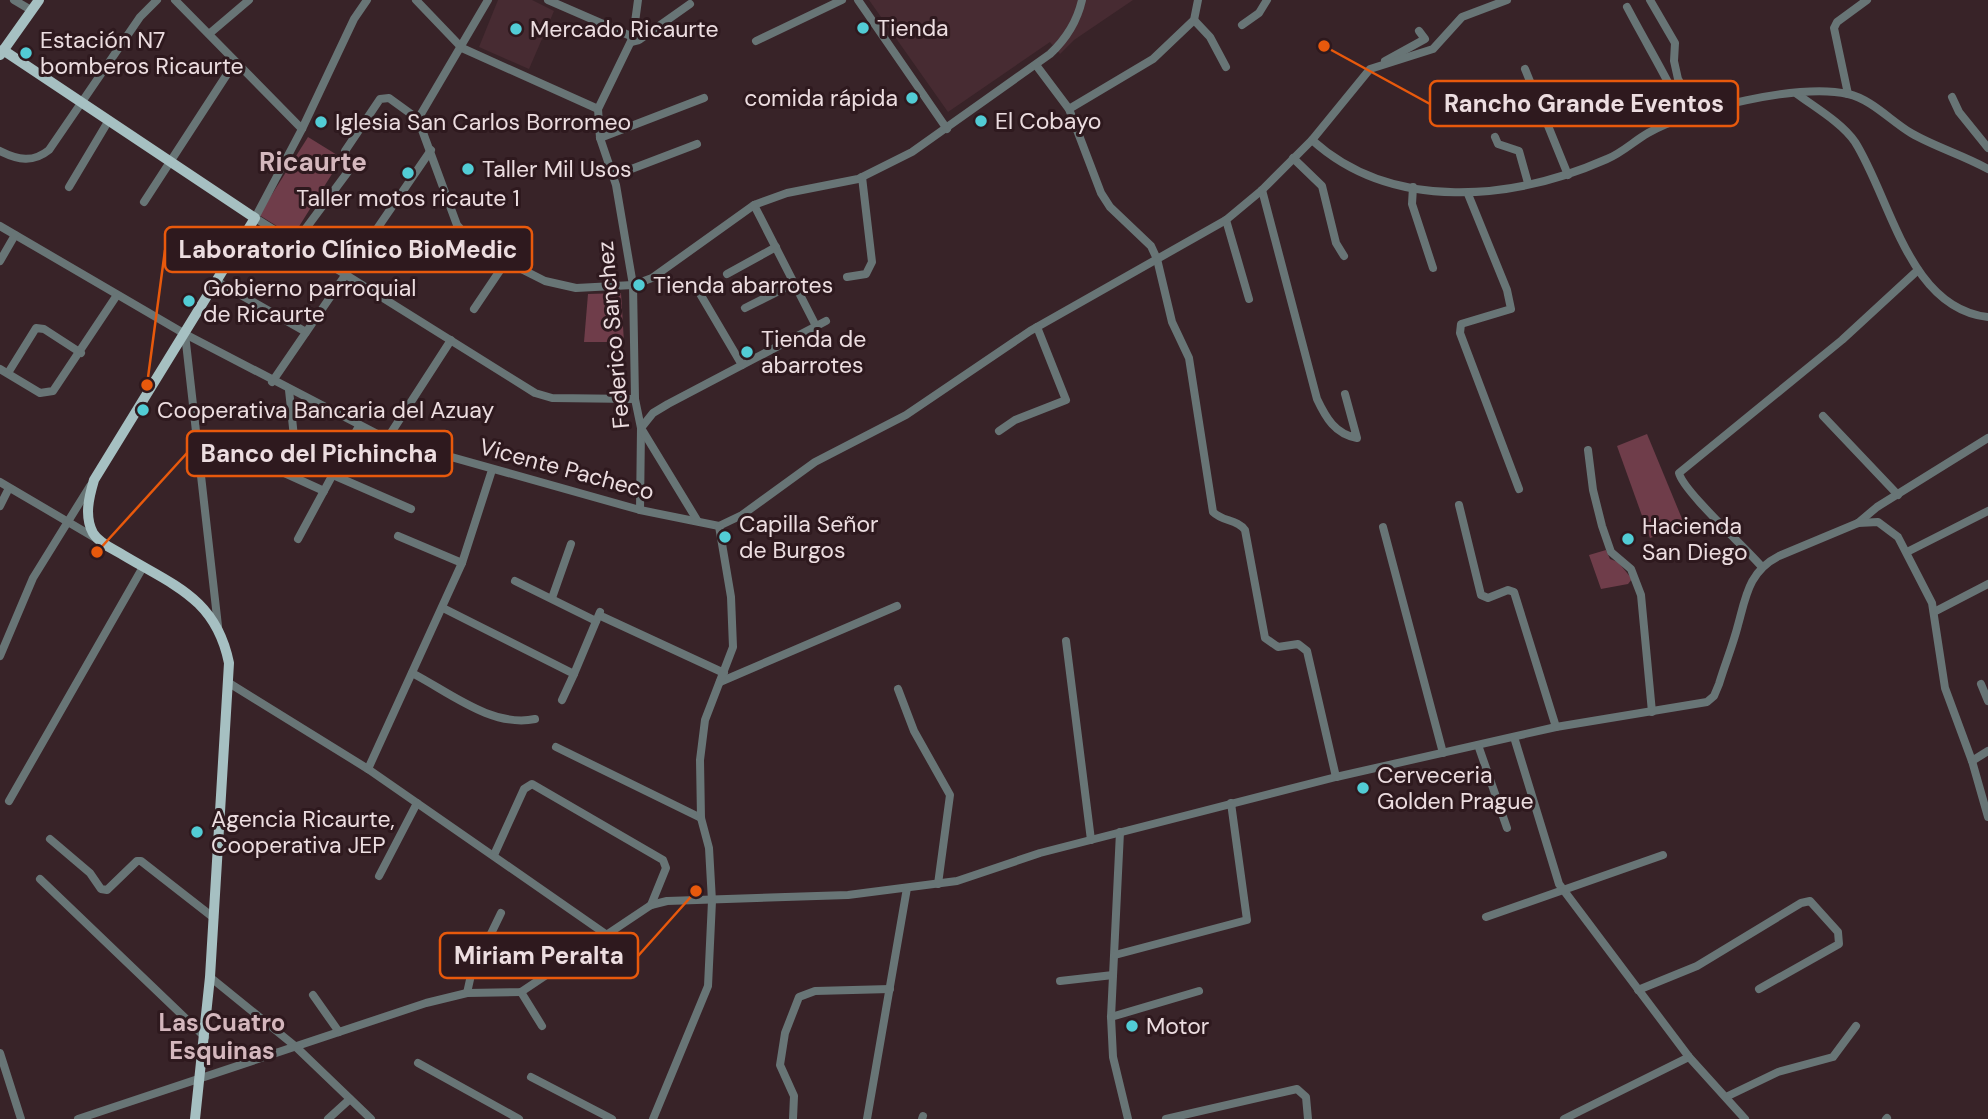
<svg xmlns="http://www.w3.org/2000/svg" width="1988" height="1119" font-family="'DM Sans',sans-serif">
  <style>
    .built { fill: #472b32 }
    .green { fill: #6f3d4a }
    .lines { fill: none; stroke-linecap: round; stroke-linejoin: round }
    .minor { stroke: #687576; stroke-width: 8 }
    .major { stroke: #a6c0c2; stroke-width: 10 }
    .poi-dot { fill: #52ccd5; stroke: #2e191e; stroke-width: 2.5 }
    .labels { text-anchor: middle; stroke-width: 6; stroke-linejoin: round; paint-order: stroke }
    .poi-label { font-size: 23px; fill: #ecdde0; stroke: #2e191e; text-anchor: start }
    .street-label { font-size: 23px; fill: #ecdde0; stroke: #2e191e }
    .neighbourhood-label { font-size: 24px; font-weight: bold; fill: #d4b7bd; stroke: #2e191e }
    .quarter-label { font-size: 26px; font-weight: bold; fill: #d4b7bd; stroke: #2e191e }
    .leader { fill: none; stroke: #e8590c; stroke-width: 2.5 }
    .callout-dot { fill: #e8590c; stroke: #2e191e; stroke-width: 2.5 }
    .callout { fill: #2e191e; stroke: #e8590c; stroke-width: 2.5 }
    .callout-label { font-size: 24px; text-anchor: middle; font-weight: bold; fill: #ecdde0 }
  </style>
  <rect width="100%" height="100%" fill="#382328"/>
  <g class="built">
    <polygon points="498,0 532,0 554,11 529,69 479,47"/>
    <polygon points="869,0 1133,0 1074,40 1060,54 1050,42 948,112"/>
  </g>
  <g class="green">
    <polygon points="308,137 342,158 293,236 259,215"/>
    <polygon points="621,293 624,342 584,342 588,294"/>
    <polygon points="1647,434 1685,526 1650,538 1617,446"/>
    <polygon points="1606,550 1610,559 1618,562 1632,579 1628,584 1601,589 1589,555"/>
  </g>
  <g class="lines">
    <g class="minor">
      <polyline points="14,0 31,10"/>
      <polyline points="175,0 302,129"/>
      <polyline points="367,0 354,19 302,129 255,218 535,393 552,398 635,399"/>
      <polyline points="416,0 462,48 598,109"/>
      <path d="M 488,0 L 418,119 L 457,225 L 476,246 L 545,281 L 576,288 L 633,285 L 652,278 L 754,205 L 787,193 L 858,179 L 912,152 L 1050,54 C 1066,39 1077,22 1082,0"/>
      <polyline points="548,0 633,37"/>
      <polyline points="638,0 633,37 598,109 600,138 616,185 633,285 635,399 641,428 640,510"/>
      <polyline points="858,0 947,129"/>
      <polyline points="1650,0 1675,43 1674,61 1678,79 1698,113"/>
      <path d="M 1627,7 C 1647,45 1668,79 1686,118"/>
      <polyline points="1194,20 1210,37 1226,67"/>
      <polyline points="1242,25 1259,13 1267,0"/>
      <polyline points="209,34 249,0"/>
      <polyline points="756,41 842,0"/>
      <polyline points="631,42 639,40 690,4"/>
      <polyline points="1385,61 1425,39 1419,31"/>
      <path d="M 1036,65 L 1069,109 L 1101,193 L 1110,207 L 1151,246 L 1157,259 L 1172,322 L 1189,358 L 1213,512 C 1223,522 1237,519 1245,530 L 1265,638 L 1278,647 L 1298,644 L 1307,651 L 1336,777"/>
      <polyline points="1525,69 1568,175"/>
      <path d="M 1797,94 C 1816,108 1842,123 1855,142 C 1891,199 1908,308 1988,317"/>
      <polyline points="1848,94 1834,28 1837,22 1867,0"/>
      <polyline points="1952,97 1959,112 1988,148"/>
      <polyline points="1069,109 1153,59 1194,20 1198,0"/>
      <polyline points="1495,137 1498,144 1519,151 1528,183"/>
      <polyline points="600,138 704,98"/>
      <path d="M 1312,140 C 1393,213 1514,200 1607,159 C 1622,153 1634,141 1648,133 C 1690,109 1800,83 1848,94 C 1871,99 1891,121 1911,133 C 1935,147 1963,155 1988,169"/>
      <path d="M 0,151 C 18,160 33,163 49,150 L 140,17 L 157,0"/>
      <polyline points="1293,158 1322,186 1336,243 1344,256"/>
      <polyline points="613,176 697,144"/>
      <polyline points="69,187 109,120"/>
      <polyline points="1413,187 1412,204 1433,268"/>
      <path d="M 1262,190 L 1317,399 C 1326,418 1335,434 1357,438 L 1345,394"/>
      <polyline points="1468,194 1507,290 1511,309 1461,324 1460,333 1519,489"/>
      <polyline points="144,202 235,62"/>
      <polyline points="754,205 816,326"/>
      <polyline points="1226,220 1249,299"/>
      <polyline points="0,226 185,334 387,439 640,510 719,526"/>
      <polyline points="295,243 350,169 345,151 380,99 389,98 418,119"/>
      <polyline points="0,261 15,235"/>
      <polyline points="727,274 776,247"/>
      <polyline points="847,277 866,274 872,262 862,177"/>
      <polyline points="218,282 306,332"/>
      <polyline points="699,292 742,365"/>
      <polyline points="745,308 795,283"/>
      <polyline points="474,309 505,263"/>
      <polyline points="185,334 218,626"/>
      <polyline points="0,369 40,393 53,391 117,295"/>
      <polyline points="8,373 36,328 44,329 81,353"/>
      <polyline points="272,382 431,150"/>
      <polyline points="289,390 294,437 291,447"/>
      <polyline points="1823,416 1898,495"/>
      <polyline points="999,431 1015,420 1066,400 1037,327"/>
      <polyline points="387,439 451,340"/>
      <polyline points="1588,450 1593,490 1602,526 1611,552 1631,569 1641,595 1652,712"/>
      <polyline points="269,466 324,491"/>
      <polyline points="333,475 411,509"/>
      <polyline points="0,482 97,539"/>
      <polyline points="1459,505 1481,595 1488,598 1508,590 1514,592 1556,727"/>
      <polyline points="0,506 9,488"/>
      <polyline points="697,520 641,428 653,413 668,404 826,321"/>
      <polyline points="1858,523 1877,507 1988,438"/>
      <polyline points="719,526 742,515 815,462 906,415 1030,331 1226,220 1262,190 1312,140 1370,69 1433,49 1462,17 1507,0"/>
      <polyline points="1383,527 1443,753"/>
      <polyline points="398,536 462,563"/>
      <polyline points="298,539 359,426"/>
      <polyline points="1907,552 1988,511"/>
      <path d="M 1762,567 C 1746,548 1683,491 1679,473 L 1842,340 L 1918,270"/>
      <polyline points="515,581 596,621"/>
      <polyline points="552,598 571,544"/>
      <polyline points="443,608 574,674 562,700"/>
      <polyline points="1934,612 1988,584"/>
      <polyline points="603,617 724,673"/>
      <polyline points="1066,641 1091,840"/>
      <polyline points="0,656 33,578 90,486"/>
      <path d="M 412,673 C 449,692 492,728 535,719"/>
      <polyline points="574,674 600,612"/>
      <polyline points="720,682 897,606"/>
      <polyline points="229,683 368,769 607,935"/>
      <polyline points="1981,684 1988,701"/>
      <polyline points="898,689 914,731 950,795 938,884"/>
      <polyline points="1514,737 1559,884 1689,1057 1745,1119"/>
      <polyline points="1478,745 1507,828"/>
      <polyline points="556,747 701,818"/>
      <polyline points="1972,761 1988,751"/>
      <polyline points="368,769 462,563 492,470"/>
      <polyline points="9,801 143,567"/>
      <polyline points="1120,832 1111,1017 1113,1057 1128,1119"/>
      <polyline points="50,839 90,873 101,889 107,890 137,861 141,861 214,918"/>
      <polyline points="494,855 524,789 532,784 663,860 666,868 651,905"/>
      <polyline points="379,876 417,803"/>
      <polyline points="40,879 205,1037"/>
      <polyline points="1486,917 1663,855"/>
      <polyline points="1115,955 1247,920 1231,803"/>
      <polyline points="210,977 295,1046 371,1119"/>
      <polyline points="1060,981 1113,975"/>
      <polyline points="1638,990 1697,966 1801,903 1810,901 1838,932 1839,944 1759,989"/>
      <polyline points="521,992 542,1026"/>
      <polyline points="467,993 471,975 501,913"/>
      <polyline points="313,995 339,1032"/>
      <polyline points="1111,1017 1199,991"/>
      <polyline points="0,1053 21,1119"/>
      <polyline points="418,1063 519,1119"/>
      <polyline points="531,1077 612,1119"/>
      <polyline points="1728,1096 1778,1072 1833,1057 1856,1026"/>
      <path d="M 78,1119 L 426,1003 L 467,993 L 521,992 L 651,905 L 667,901 L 848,895 L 957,881 L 1040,853 L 1336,777 L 1556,727 L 1707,702 L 1714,696 L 1719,684 C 1725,664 1733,645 1738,625 C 1746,596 1749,571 1779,556 L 1858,523 L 1878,522 L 1898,537 L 1932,603 L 1945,688 L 1972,761 L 1988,817"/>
      <polyline points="328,1119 350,1099"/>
      <polyline points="653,1119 708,986 712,901 709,848 701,818 700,760 705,720 733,647 731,597 719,526"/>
      <polyline points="793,1119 794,1096 780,1065 785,1033 799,997 815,991 890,989"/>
      <polyline points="867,1119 907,888"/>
      <polyline points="922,1119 923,1116"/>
      <polyline points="1166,1119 1297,1089 1306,1097 1308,1119"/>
      <polyline points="1564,1119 1689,1057"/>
      <polyline points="1886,1119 1887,1118"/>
    </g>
    <g class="major">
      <path d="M 3,50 L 255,218 L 94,480 C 89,497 84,516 93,533 C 99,543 113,549 123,555 C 175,586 216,599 229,663 L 210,977 L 195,1119"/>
      <polyline points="0,55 39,0"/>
    </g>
  </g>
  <g class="poi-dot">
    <circle cx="863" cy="28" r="7"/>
    <circle cx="516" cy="29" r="7"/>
    <circle cx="26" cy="53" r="7"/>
    <circle cx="912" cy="98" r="7"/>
    <circle cx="981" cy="121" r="7"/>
    <circle cx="321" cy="122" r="7"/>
    <circle cx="468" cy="169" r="7"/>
    <circle cx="408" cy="173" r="7"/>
    <circle cx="639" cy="285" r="7"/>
    <circle cx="189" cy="301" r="7"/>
    <circle cx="747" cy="352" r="7"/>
    <circle cx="143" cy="410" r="7"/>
    <circle cx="725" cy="537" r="7"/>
    <circle cx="1628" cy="539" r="7"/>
    <circle cx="1363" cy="788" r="7"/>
    <circle cx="197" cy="832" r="7"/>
    <circle cx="1132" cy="1026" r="7"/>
  </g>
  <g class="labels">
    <g class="poi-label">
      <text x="877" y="36">Tienda</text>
      <text x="530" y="37">Mercado Ricaurte</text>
      <text x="40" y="48">Estación N7<tspan x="40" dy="26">bomberos Ricaurte</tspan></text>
      <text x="898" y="106" text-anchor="end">comida rápida</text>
      <text x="995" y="129">El Cobayo</text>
      <text x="335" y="130">Iglesia San Carlos Borromeo</text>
      <text x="482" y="177">Taller Mil Usos</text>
      <text x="408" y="206" text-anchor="middle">Taller motos ricaute 1</text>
      <text x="653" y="293">Tienda abarrotes</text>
      <text x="203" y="296">Gobierno parroquial<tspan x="203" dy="26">de Ricaurte</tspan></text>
      <text x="761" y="347">Tienda de<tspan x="761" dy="26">abarrotes</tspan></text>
      <text x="157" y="418">Cooperativa Bancaria del Azuay</text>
      <text x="739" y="532">Capilla Señor<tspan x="739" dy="26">de Burgos</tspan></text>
      <text x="1642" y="534">Hacienda<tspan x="1642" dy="26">San Diego</tspan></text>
      <text x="1377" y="783">Cerveceria<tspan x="1377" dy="26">Golden Prague</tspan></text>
      <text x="211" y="827">Agencia Ricaurte,<tspan x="211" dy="26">Cooperativa JEP</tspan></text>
      <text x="1146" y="1034">Motor</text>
    </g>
    <g class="street-label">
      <text transform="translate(613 335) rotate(-95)" y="8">Federico Sanchez</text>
      <text transform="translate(567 469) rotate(15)" y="8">Vicente Pacheco</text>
    </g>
    <g class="neighbourhood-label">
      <text x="222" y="1031">Las Cuatro<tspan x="222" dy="28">Esquinas</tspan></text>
    </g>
    <g class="quarter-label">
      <text x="313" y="171">Ricaurte</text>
    </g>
  </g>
  <path class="leader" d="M1324 46L1430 104M147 385L165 250M97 552L187 453M696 891L638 956"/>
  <g class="callout-dot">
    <circle cx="1324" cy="46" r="7"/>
    <circle cx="147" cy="385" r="7"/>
    <circle cx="97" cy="552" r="7"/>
    <circle cx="696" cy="891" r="7"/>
  </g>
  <g class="callout">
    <rect x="1430" y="81" width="308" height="45" rx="7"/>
    <rect x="165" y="227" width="367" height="45" rx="7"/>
    <rect x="187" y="431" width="265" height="45" rx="7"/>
    <rect x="440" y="933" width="198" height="45" rx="7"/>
  </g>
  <g class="callout-label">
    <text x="1584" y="112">Rancho Grande Eventos</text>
    <text x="348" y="258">Laboratorio Clínico BioMedic</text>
    <text x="319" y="462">Banco del Pichincha</text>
    <text x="539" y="964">Miriam Peralta</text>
  </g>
</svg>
